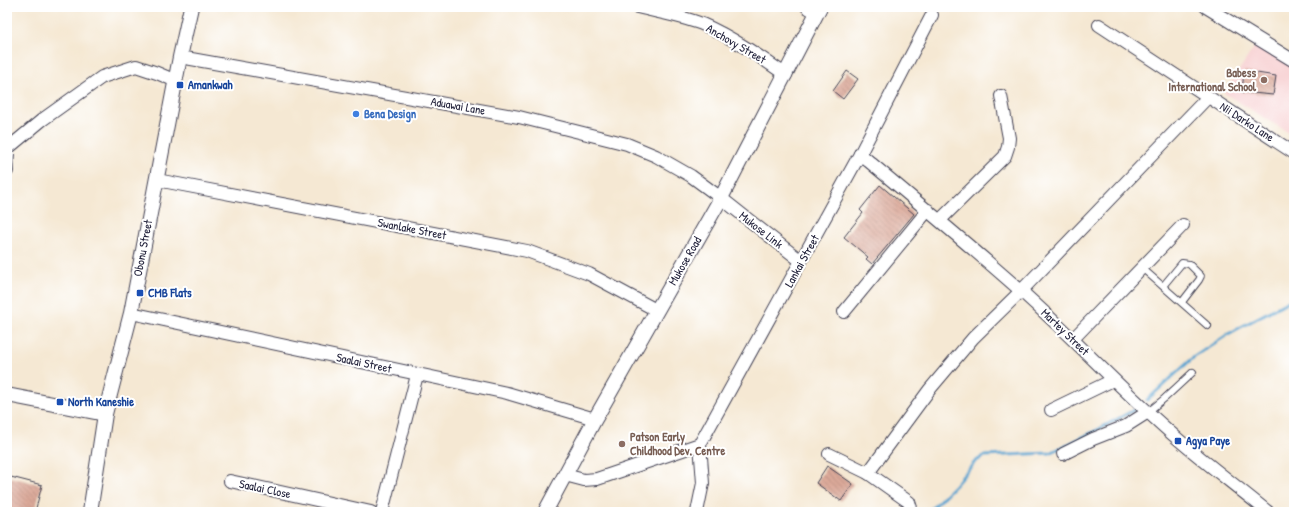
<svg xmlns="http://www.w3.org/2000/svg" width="1301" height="519" font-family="'Patrick Hand',sans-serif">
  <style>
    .built { fill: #f7cfd0 }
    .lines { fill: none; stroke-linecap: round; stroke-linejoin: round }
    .stream { stroke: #58a3d0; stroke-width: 3 }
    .building { fill: url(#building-back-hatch) }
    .service-casing { stroke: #424052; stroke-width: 8 }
    .minor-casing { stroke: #424052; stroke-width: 14 }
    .tertiary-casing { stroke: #424052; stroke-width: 16 }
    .service { stroke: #fff; stroke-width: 6 }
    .minor { stroke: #fff; stroke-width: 12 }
    .tertiary { stroke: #fff; stroke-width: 14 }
    .education-dot { fill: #8d6e63; stroke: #fff; stroke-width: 1.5 }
    .transit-dot { fill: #1a4fb4; stroke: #fff; stroke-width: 1.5 }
    .shop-dot { fill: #3f7fe0; stroke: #fff; stroke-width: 1.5 }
    .labels { text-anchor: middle; stroke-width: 4; stroke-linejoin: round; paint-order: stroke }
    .street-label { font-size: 12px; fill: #22223b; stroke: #fff }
    .education-label { font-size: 12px; font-weight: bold; fill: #785e54; stroke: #fff; text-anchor: end }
    .transit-label { font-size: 12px; font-weight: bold; fill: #164399; stroke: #fff; text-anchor: start }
    .shop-label { font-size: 12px; font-weight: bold; fill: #366cbe; stroke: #fff; text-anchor: start }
  </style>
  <defs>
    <pattern id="building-back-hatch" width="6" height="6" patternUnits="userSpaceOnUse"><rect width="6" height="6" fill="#dba999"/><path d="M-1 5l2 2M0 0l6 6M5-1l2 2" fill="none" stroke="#b1897e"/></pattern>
  </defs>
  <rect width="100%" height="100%" fill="#fff"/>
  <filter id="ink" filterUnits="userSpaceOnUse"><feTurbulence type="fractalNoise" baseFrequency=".025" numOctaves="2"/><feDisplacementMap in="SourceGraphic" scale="8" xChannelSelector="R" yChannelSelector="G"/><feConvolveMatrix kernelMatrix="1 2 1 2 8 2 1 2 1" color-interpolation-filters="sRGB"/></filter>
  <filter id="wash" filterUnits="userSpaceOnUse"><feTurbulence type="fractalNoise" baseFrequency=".012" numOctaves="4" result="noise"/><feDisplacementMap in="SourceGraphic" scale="16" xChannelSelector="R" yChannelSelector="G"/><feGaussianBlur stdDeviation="0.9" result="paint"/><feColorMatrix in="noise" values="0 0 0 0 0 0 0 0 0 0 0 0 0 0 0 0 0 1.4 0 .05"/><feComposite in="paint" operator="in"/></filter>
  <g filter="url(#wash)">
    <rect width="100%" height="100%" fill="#f5e8d3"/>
    <polygon class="built" points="1257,43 1294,66 1294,136 1224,93"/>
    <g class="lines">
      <g class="stream">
        <polyline points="1147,400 1194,357 1230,333 1294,298"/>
        <polyline points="928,512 955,485 975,462 984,456 1050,453 1099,429 1134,410"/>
      </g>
    </g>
    <g id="blocks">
      <g class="building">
        <polygon points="847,71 858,79 843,99 833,91"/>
        <polygon points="1244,71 1276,76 1273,95 1242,92"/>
        <polygon points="880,185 914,214 872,264 866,259 868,257 844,237 863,213 860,210"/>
        <polygon points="827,466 853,484 841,501 816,483"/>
        <polygon points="11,477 42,485 35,512 7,512 7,491"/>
      </g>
    </g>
  </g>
  <g filter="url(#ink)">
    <use href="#blocks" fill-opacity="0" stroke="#424052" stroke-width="1"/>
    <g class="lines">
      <g class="service-casing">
        <g id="service">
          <polyline points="1142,268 1208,326"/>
          <polyline points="1163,286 1182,263 1189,264 1201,276 1199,280 1182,302"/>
          <polyline points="1148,412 1165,398 1193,372"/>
        </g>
      </g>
      <g class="minor-casing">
        <g id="minor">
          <path d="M 637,7 C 659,12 681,16 702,24 C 732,37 759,56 786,75"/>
          <polyline points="807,7 817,13"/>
          <polyline points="1206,7 1294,61"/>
          <polyline points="1099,25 1294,153"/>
          <polyline points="180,57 519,117 627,144 656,156 691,176 721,198 801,261"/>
          <polyline points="7,148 8,153 7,171"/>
          <polyline points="7,149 42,120 102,77 136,66 157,73 176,81"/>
          <path d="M 860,154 C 914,199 968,244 1021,291 C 1075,339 1124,393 1179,440 C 1208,465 1239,488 1268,512"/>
          <polyline points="157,180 527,251 589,274 656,310"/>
          <polyline points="940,220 1005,156 1008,147 1009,138 1001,96"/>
          <polyline points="844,312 928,210"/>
          <polyline points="131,313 507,393 595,419"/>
          <polyline points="1073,339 1183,225"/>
          <polyline points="1051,410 1113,380"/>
          <polyline points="829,454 868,473 909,502 911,508 908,512"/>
          <polyline points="1063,454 1093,439 1126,426 1148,412"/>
          <polyline points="868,473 930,389 973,338 1021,291 1208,97"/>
          <polyline points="565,475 584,480 597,479 700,444"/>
          <polyline points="230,481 371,512"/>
          <polyline points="382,512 417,375"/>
          <polyline points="697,512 703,483 700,444 860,154 932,15"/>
        </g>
      </g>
      <g class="tertiary-casing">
        <g id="tertiary">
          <polyline points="7,395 105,414"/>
          <polyline points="90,512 105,414 131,313 180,57 191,7"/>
          <polyline points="545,512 595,419 721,198 820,7"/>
        </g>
      </g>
      <use href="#service" class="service"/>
      <use href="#minor" class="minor"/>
      <use href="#tertiary" class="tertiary"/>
    </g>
  </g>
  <g class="education-dot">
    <circle cx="1264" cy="80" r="4"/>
    <circle cx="622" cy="444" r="4"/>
  </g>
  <g class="transit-dot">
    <rect x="176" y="81" width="8" height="8" rx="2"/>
    <rect x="136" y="289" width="8" height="8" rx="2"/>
    <rect x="56" y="398" width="8" height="8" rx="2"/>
    <rect x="1174" y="437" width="8" height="8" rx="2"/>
  </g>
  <circle class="shop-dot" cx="356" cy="114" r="4"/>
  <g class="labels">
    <g class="street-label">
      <text transform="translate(736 44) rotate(30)" y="4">Anchovy Street</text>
      <text transform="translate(458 106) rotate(10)" y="4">Aduawai Lane</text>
      <text transform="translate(1247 122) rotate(33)" y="4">Nii Darko Lane</text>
      <text transform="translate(412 229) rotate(11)" y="4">Swanlake Street</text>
      <text transform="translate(761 230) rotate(38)" y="4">Mukose Link</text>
      <text transform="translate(143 248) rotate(-79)" y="4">Obonu Street</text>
      <text transform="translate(685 261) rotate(-60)" y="4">Mukose Road</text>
      <text transform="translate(802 261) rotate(-61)" y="4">Lankai Street</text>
      <text transform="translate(1065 332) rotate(44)" y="4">Martey Street</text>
      <text transform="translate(364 363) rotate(12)" y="4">Saalai Street</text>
      <text transform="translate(265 489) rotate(12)" y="4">Saalai Close</text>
    </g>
    <g class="education-label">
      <text x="1256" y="77">Babess<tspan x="1256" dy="14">International School</tspan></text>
      <text x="630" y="441" text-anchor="start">Patson Early<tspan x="630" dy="14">Childhood Dev. Centre</tspan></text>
    </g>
    <g class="transit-label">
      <text x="188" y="89">Amankwah</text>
      <text x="148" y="297">CMB Flats</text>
      <text x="68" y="406">North Kaneshie</text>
      <text x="1186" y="445">Agya Paye</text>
    </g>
    <g class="shop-label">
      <text x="364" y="118">Bena Design</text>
    </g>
  </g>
  <rect width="1301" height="519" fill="none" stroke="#fff" stroke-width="24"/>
</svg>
